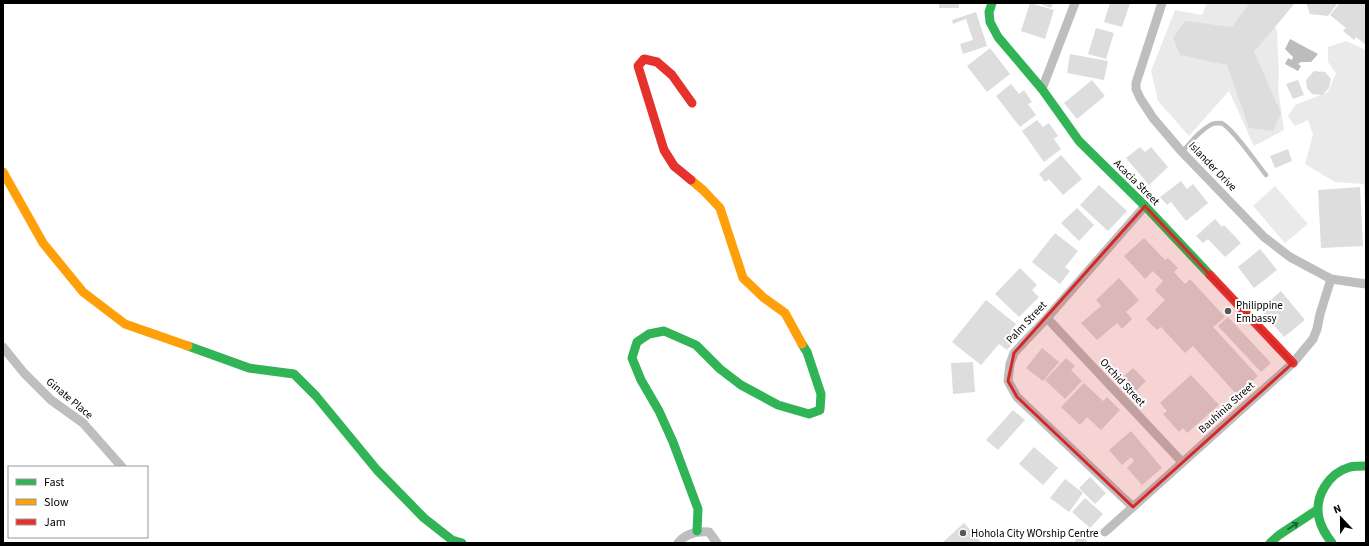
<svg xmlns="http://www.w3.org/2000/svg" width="1369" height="546" font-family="'Source Sans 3',sans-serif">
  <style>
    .green { fill: #eaeaea }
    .water { fill: #bcbcbc }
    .building { fill: #ddd }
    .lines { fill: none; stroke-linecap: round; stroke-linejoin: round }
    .lane { stroke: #bebebe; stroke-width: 4.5 }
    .street { stroke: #bebebe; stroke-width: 9 }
    .fast { stroke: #30b455; stroke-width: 9 }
    .slow { stroke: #ff9f0a; stroke-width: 9 }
    .jam { stroke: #e5322d; stroke-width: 9 }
    .oneway { stroke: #1a632f }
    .marked { fill: #d62828; fill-opacity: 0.2; stroke: #d62828; stroke-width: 3; stroke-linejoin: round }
    .poi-dot { fill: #595959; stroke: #fff; stroke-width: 1.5 }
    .labels { text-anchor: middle; stroke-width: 4; stroke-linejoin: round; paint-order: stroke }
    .street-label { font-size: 11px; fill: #000; stroke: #fff }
    .poi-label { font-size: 11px; fill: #000; stroke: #fff; text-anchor: start }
  </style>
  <rect width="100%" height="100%" fill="#fff"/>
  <g class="green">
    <polygon points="1207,3 1263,3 1277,31 1279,77 1278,89 1284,130 1254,146 1229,91 1189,136 1158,101 1151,71 1175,10 1202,15"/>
    <polygon points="1346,41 1366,50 1366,237 1364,184 1335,182 1305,164 1313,135 1308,120 1295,126 1288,116 1295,105 1328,92 1336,73 1328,62 1328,47"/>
    <polygon points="1275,186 1308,224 1285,243 1253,206"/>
  </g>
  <polygon class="water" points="1290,39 1318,54 1311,62 1301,62 1298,64 1301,66 1298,71 1285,64 1288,58 1292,60 1293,57 1285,49"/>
  <g class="building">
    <rect x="939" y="3" width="20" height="5"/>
    <polygon points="1030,3 1054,10 1045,39 1021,31"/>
    <polygon points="1038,3 1053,3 1051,8"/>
    <polygon points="1110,3 1130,3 1122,27 1104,22"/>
    <polygon points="1250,3 1295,3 1254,52 1281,113 1273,131 1249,128 1227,65 1180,55 1173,38 1185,21 1232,27"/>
    <polygon points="1306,3 1338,3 1328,16 1310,14"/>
    <polygon points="1340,3 1366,3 1366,45 1356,37 1354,40 1343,31 1346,28 1330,15"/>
    <polygon points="976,12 987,46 963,54 960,44 973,40 966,19 953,24 952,20"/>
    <polygon points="1096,28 1114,33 1106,59 1088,54"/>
    <polygon points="990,48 1010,74 987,92 967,66"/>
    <polygon points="1070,54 1108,61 1104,80 1067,73"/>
    <polygon points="1314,71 1325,72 1331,79 1329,88 1322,95 1312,94 1307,88 1306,80"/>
    <polygon points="1092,80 1105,96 1077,119 1064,103"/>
    <polygon points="1298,80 1304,95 1293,99 1286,84"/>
    <polygon points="1011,84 1019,94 1024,90 1032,102 1028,104 1036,115 1020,127 996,96"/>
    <polygon points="1037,120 1043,127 1049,123 1058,136 1054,139 1061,149 1044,162 1022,131"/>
    <polygon points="1140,147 1145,152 1151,147 1168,167 1149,185 1126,158"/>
    <polygon points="1288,149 1292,161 1275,168 1270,156"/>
    <polygon points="1061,155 1082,179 1063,195 1049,179 1045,182 1039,174"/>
    <polygon points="1181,181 1187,189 1193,184 1208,203 1186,221 1171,202 1167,205 1160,197"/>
    <polygon points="1099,185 1127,211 1108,231 1080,205"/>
    <polygon points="1360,187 1363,246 1321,248 1318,190"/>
    <polygon points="1077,208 1094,225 1079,241 1061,223"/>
    <polygon points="1215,219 1222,227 1224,225 1241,243 1225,257 1208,239 1203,243 1196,236"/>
    <polygon points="1055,233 1078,251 1065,267 1070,271 1060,284 1032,262"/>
    <polygon points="1144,238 1165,260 1168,258 1178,268 1174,272 1185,284 1190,279 1225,317 1213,327 1258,376 1237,395 1193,346 1185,353 1161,327 1157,330 1146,319 1165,300 1155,290 1163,281 1153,271 1145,279 1124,256"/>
    <polygon points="1260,249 1277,270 1254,288 1238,267"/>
    <polygon points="1020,268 1037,285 1032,290 1039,297 1019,317 995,294"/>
    <polygon points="1119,278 1139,300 1126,312 1132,319 1122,329 1117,323 1097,340 1081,323 1101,306 1096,300"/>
    <polygon points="1281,291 1305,320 1284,337 1260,309"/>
    <polygon points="986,300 1016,324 1010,332 1018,338 1007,350 999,344 981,365 952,342"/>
    <polygon points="1228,317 1271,363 1261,372 1218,326"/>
    <polygon points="1042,348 1059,362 1043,381 1026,368"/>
    <polygon points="1066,358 1075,366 1071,370 1082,381 1065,399 1045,380"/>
    <polygon points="973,362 975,392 953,394 951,363"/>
    <polygon points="1133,368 1146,381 1136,391 1123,377"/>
    <polygon points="1191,375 1219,405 1187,433 1183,428 1179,432 1163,414 1167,411 1160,403"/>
    <polygon points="1084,383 1103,401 1107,397 1120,410 1101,430 1087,417 1080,425 1061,407"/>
    <polygon points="1013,410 1025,420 998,450 986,440"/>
    <polygon points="1131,431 1162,468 1142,485 1127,468 1134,461 1131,457 1122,465 1109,450"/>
    <polygon points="1034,447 1058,468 1043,485 1019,464"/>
    <polygon points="1090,477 1106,493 1095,504 1079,488"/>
    <polygon points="1065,479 1083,493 1069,512 1050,498"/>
    <polygon points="1085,498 1103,514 1090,528 1072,512"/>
    <polygon points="964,523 982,543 942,543"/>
    <polygon points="1080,535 1089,543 1073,543"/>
  </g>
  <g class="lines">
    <path class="lane" d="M 1182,152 C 1191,142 1200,130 1212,124 C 1214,123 1218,123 1221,123 C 1231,126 1258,165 1266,175"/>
    <g class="street">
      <polyline points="1162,3 1136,83 1136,89 1140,98 1153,118 1182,152 1264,237 1290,257 1331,279 1366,284"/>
      <polyline points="1042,89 1075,3"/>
      <polyline points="1047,318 1182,462"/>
      <polyline points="3,347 24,373 51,400 83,423 122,467"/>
      <polyline points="1133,507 1017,397 1008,381 1010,364 1014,353 1047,318 1145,206"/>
      <polyline points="1105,532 1133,507 1293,363 1313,339 1317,329 1320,314 1331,279"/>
      <path d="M 678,543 C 686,533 697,531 709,532 L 717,543"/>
    </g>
    <g class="fast">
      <polyline points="992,3 989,12 990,22 998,37 1042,89 1079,141 1145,206 1210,275"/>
      <polyline points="188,346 249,368 294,374 316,396 377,470 424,518 452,540 462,543"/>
      <polyline points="697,531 698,509 673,442 659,411 641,380 632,358 637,342 649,334 664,331 696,345 720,369 741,385 778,405 809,414 820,410 821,394 807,352 802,344"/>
      <polyline points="1270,543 1279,535 1317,510"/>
      <path d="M 1332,543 C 1326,535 1321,528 1319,518 C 1314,496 1329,473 1350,467 C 1355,466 1361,466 1366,466"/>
    </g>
    <g class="slow">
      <polyline points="3,172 43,243 83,292 125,324 188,346"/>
      <polyline points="691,180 703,190 720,208 743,278 764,298 785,313 802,344"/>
    </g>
    <g class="jam">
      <polyline points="691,180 674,166 664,150 638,66 644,59 657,62 672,75 692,103"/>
      <polyline points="1210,275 1293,363"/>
    </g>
  </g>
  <defs><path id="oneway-shaft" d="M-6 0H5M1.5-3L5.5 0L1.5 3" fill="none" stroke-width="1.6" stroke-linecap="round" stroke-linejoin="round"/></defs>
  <use class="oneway" href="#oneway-shaft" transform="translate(1293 526) rotate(-33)"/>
  <path class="marked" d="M 1145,206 L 1293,363 L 1133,507 L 1017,397 L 1008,381 L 1014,353 Z"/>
  <g class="poi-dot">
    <circle cx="1228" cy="311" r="4"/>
    <circle cx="963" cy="533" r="4"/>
  </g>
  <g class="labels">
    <g class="street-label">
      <text transform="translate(1213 166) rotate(46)" y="4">Islander Drive</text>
      <text transform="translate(1137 182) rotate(45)" y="4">Acacia Street</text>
      <text transform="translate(1026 322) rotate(-47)" y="4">Palm Street</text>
      <text transform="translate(1123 382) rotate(47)" y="4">Orchid Street</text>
      <text transform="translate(70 398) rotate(40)" y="4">Ginate Place</text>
      <text transform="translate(1226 407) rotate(-42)" y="4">Bauhinia Street</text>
    </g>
    <g class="poi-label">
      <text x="1236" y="309">Philippine<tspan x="1236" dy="13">Embassy</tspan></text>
      <text x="971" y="537">Hohola City WOrship Centre</text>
    </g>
  </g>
  <rect width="1369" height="546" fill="none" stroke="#000000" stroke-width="8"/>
  <rect x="8" y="466" width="140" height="72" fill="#ffffff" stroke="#999999"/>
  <rect x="16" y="479" width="20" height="6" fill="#30b455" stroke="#999999"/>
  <text x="44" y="486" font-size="12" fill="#000000">Fast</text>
  <rect x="16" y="499" width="20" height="6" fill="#ff9f0a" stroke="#999999"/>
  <text x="44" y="506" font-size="12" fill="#000000">Slow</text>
  <rect x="16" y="519" width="20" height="6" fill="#e5322d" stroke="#999999"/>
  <text x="44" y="526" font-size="12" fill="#000000">Jam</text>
  <g transform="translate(1341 518) rotate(338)" stroke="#ffffff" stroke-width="3" paint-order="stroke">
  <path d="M0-3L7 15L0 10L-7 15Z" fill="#000000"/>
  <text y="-6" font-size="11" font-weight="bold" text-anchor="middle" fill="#000000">N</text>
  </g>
</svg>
